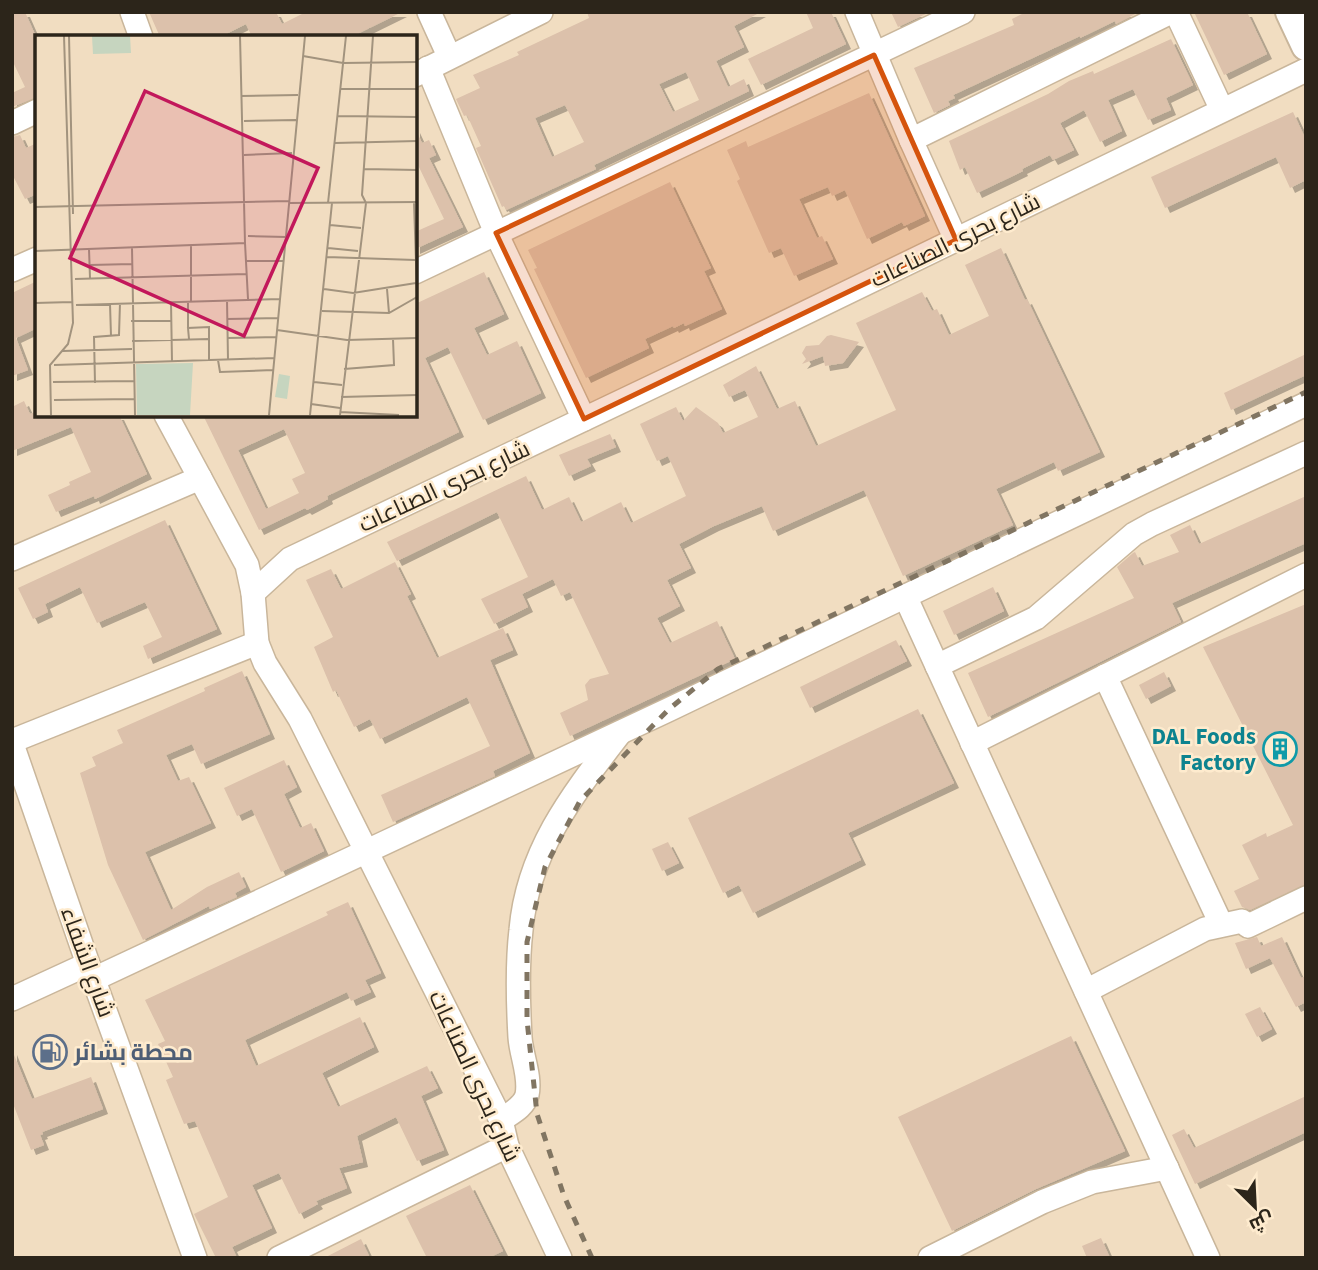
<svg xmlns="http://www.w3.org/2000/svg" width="1318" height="1270" font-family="'Source Sans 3',Cairo,sans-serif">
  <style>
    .building { fill: #dcc1ab; fill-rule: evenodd; filter: url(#shadow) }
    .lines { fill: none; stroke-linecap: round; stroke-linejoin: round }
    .minor-casing { stroke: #c9b69b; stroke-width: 26 }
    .major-casing { stroke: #c9b69b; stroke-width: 32 }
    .minor { stroke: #fff; stroke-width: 23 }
    .major { stroke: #fff; stroke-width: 28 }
    .rail { stroke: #817562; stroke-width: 5; stroke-dasharray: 9 9; stroke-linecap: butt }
    .marked { fill: #d5540d; fill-opacity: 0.2; stroke: #d5540d; stroke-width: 5; stroke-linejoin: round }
    .labels { text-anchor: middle; stroke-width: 5; stroke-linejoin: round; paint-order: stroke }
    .street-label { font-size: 23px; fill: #2c251a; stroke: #feebce }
    .culture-label { font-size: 23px; font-weight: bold; fill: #0d838f; stroke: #feebce; text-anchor: end }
    .service-label { font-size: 23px; font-weight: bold; fill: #4e5e75; stroke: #feebce; text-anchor: start }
    .inset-road { fill: none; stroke: #a2937e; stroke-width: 2 }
    .view { fill: #c2185b; fill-opacity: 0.15; stroke: #c2185b; stroke-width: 3.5 }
    .inset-edge { fill: none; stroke: #2c251a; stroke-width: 3.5 }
  </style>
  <defs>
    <filter id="shadow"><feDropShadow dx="5" dy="5" stdDeviation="0" flood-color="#0004"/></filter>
  </defs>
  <rect width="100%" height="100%" fill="#f1ddc1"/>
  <g class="building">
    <polygon points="12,12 25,12 37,39 37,97 12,107 12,93 25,87 12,60"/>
    <polygon points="149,12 276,12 282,24 306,12 402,12 351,37 252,37 246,24 220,37 160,37"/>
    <path d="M 587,12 L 761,12 L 734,26 L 744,47 L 716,61 L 728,87 L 744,79 L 749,91 L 594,165 L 596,169 L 506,210 L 504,206 L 502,207 L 476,148 L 481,146 L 467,115 L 464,116 L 456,99 L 480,88 L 473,75 L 519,55 L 517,52 L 589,18 ZM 686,72 L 699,100 L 673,112 L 659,84 ZM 565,105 L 584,142 L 552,157 L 535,118 Z"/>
    <polygon points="806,12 831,12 846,44 761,85 748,59 813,28"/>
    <polygon points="891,12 930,12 898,27"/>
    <polygon points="1026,12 1139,12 1116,24 1115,21 1080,38 1080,36 953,95 955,98 948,101 950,105 934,113 914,68 1014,25 1012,19"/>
    <polygon points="1194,12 1247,12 1267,54 1224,75"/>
    <polygon points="1171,39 1193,85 1166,98 1171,110 1148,120 1133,89 1108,100 1122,131 1100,142 1084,110 1060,123 1074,150 1053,160 1050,155 1022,169 1023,171 977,193 965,167 960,170 949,141 1048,94 1069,81 1093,71 1094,74"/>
    <polygon points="869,93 925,216 904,226 902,222 867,239 845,190 832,196 828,187 799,199 817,238 822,236 833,259 794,276 781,248 769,253 737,181 740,179 727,150 746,141 748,147"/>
    <polygon points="1293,112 1306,140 1306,180 1290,188 1276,157 1165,208 1151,177"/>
    <polygon points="415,128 422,143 429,140 436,155 429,158 463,227 415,249 415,232 444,219 417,163 415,164"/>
    <polygon points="20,135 26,148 37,143 37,194 25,199 12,174 12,137"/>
    <polygon points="670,182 711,268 704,271 722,309 685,326 684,323 674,328 673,326 645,339 649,348 586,378 534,269 537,268 528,250"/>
    <polygon points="1001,248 1025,300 1027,299 1100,452 1058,471 1054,462 996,489 1013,525 903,576 864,490 773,531 762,506 714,526 679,544 691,568 667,580 680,606 657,618 670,643 717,621 735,659 570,736 560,713 588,700 585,685 590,679 609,674 570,592 561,596 553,579 522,594 528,607 494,624 481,599 528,577 497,512 397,561 387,542 526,476 542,510 569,497 581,522 621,502 631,523 686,496 668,456 657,461 640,424 676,407 683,421 696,407 718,423 723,433 758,417 745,390 729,397 723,385 756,366 777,409 795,401 816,446 896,410 856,323 922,292 932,311 937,309 949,335 989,316 965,265"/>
    <path d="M 484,272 L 504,314 L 474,328 L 487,355 L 517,341 L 541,393 L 483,420 L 448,347 L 425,358 L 459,432 L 327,496 L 328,499 L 307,510 L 305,508 L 259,530 L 203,415 L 415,415 L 415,304 ZM 284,429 L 305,473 L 292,479 L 299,493 L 266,509 L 238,450 Z"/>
    <polygon points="37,281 37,328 16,338 28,370 12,376 12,293"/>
    <polygon points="831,335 859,342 843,363 825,366 823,356 802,364 806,359 802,353 806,346 819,345 827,336"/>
    <polygon points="1306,354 1306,375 1231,410 1224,393"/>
    <polygon points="24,401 30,414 37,411 37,415 119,415 147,474 95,499 94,496 56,512 48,495 70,485 69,482 91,472 71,427 12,451 12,407"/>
    <polygon points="610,434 616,447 587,459 591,466 569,476 559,455"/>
    <polygon points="1306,496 1306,543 1172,603 1181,622 988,717 968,673 1134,598 1117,567 1133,553 1135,552 1142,566 1179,552 1170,535 1190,525 1199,544"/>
    <polygon points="165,520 217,629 148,659 143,646 162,637 145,602 97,623 80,587 45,604 48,612 33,619 18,588"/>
    <polygon points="395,562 411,594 407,596 437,658 503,628 513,650 490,660 530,753 493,771 495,776 393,822 381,795 490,746 467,697 380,739 370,719 354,727 336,690 333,692 314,647 333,637 306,580 331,569 341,589"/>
    <polygon points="993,587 1004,611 954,635 943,611"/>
    <polygon points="1306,604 1306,884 1250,910 1242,907 1234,891 1259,879 1242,845 1266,833 1267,837 1293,825 1203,647"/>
    <polygon points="896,640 907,661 810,708 800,687"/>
    <polygon points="242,671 270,734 201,764 192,744 166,755 178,781 189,777 211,823 145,852 171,910 207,887 239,872 246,887 235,893 237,897 210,909 209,906 143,940 108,865 80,773 96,766 92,757 123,743 117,730 205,691 204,688"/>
    <polygon points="1164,672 1171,686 1146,699 1139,685"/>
    <polygon points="918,709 954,783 848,833 861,860 753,913 739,885 723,893 688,818"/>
    <polygon points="284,760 297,787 284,794 300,828 311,823 324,851 281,872 252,809 237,816 224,788"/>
    <polygon points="668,842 679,863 662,871 652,849"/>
    <polygon points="348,902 381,973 365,980 371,992 351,1001 347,992 245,1040 256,1066 360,1017 374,1047 322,1073 338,1107 427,1066 438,1088 421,1096 444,1150 417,1161 396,1117 357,1136 363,1162 339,1168 347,1188 316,1201 318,1204 299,1214 279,1173 252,1185 272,1228 232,1247 237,1258 216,1258 194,1214 228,1197 195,1121 184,1124 166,1080 173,1077 158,1044 165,1041 145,1000 328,915 326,912"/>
    <polygon points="1257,937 1261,946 1282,937 1301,978 1306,976 1306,1002 1296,1007 1270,958 1246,969 1235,943"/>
    <polygon points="1260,1007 1272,1029 1257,1037 1245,1014"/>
    <polygon points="1071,1036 1125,1151 1036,1189 952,1231 898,1117"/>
    <polygon points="12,1050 32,1099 91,1077 103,1109 42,1132 43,1134 40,1135 44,1145 31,1150 12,1101"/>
    <polygon points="1306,1096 1306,1132 1195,1184 1172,1135 1184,1129 1194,1148"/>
    <polygon points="470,1185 503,1251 488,1258 427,1258 406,1216"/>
    <polygon points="1101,1238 1110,1258 1087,1258 1082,1246"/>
    <polygon points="361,1239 370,1258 324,1258"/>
  </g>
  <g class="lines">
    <g class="minor-casing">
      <g id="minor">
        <polyline points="132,12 141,37"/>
        <polyline points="429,12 449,56"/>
        <polyline points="857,12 911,140 956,240"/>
        <polyline points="1176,12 1222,110"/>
        <polyline points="428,68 496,233 584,419"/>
        <polyline points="415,75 541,12"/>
        <polyline points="12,123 37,111"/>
        <polyline points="911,140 1171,12"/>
        <polyline points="12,270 37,259"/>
        <polyline points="415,272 963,12"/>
        <polyline points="166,415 247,565 253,593"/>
        <polyline points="12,559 200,478"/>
        <polyline points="905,596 1208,1258"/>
        <polyline points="937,666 1036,618 1134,534 1152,524 1306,453"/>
        <polyline points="1105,676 1221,924"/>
        <polyline points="12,741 257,643"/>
        <polyline points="972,743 1306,575"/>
        <polyline points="12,744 88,964 195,1258"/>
        <polyline points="94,979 668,710 1306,404"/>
        <polyline points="1086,991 1205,929 1242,921 1248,926 1306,898"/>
        <polyline points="12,999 88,964"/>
        <path d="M 501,1120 C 511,1113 524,1107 527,1095 C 531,1076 521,1055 520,1037 C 518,1002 517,964 521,930 C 528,850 573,794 620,733"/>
        <polyline points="279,1258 507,1146"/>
        <polyline points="560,1258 507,1146 501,1120 300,719 265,663 257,643 253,593 290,559 681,373 1306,70"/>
        <polyline points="930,1258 1042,1202 1092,1182 1167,1168"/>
      </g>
    </g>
    <g class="major-casing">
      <polyline id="major" points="1290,12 1306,46"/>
    </g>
    <use href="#minor" class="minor"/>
    <use href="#major" class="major"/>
    <polyline class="rail" points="592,1258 564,1196 537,1114 527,1020 527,942 545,867 580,801 668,710 718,669 1306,392"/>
  </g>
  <path class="marked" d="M 874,55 L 956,240 L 584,419 L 496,233 Z"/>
  <defs>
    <g id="building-ring" transform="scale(1.75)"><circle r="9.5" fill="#feebce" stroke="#0f9aa8" stroke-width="1.5"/><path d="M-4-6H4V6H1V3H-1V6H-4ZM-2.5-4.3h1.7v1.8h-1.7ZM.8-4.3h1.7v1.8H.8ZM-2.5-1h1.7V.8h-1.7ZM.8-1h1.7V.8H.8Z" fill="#0f9aa8"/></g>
    <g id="fuel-ring" transform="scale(1.75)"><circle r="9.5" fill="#feebce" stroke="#5c6f8a" stroke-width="1.5"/><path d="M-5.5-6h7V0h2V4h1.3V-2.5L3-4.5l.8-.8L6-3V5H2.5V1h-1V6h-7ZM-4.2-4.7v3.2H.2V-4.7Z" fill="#5c6f8a"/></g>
  </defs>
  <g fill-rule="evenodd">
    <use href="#building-ring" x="1280" y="749"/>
    <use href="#fuel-ring" x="50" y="1052"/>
  </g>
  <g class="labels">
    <g class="street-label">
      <text transform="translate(955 240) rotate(-26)" y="8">شارع بحرى الصناعات</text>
      <text transform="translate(444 486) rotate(-25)" y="8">شارع بحرى الصناعات</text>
      <text transform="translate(88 962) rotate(70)" y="8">شارع الشفاء</text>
      <text transform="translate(475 1076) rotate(65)" y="8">شارع بحرى الصناعات</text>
    </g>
    <g class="culture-label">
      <text x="1256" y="744">DAL Foods<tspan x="1256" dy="26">Factory</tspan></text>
    </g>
    <g class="service-label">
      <text x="74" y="1060">محطة بشائر</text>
    </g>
  </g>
  <g transform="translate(35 35)">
    <rect width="382" height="382" fill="#f1ddc1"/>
    <path d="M 57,1 L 95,1 L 96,18 L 58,19 Z" fill="#c6d5bf"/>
    <path d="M 158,328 L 155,380 L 102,380 L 101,329 ZM 244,339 L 255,341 L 252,364 L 240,362 Z" fill="#c6d5bf"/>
    <path class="inset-road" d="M 34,1 L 38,179M 268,21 L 308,28 L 382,27M 306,54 L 382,54M 206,61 L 263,60M 303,81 L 382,82M 209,86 L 261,85M 300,108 L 382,106M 209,120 L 257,118M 329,134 L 382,135M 379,167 L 382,258M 254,168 L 382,167M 293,168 L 311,1M 0,172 L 254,166M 295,190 L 326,193M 213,201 L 251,202M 210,208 L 213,264M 97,213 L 100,380M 293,213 L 323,216M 54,214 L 55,243M 0,216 L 210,208 L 205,1M 292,222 L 380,225M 210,226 L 249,226M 55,230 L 97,229M 40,244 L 211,239M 289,254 L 318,258 L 381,248M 352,254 L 354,278M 192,265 L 193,325M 156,266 L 156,211M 136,267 L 137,327M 153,267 L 153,293M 0,268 L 37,267M 75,269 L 76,301M 41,270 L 245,264M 287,276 L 354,278 L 382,262M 192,284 L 244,283M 96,286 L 136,286M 242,295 L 312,305 L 382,303M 192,303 L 242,302M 154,304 L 153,293 L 174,292 L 174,304M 97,306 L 174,304 L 174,325M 28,316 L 97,314M 183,325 L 185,337 L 238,335M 19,330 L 240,323M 309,334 L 359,330 L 358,304M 18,347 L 99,346M 279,347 L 307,350M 60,348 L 59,302 L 84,300 L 85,268M 306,362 L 382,360M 19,365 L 99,364M 276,369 L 305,373M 305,377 L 364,380M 16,380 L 15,330 L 33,309 L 38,288 L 29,1M 234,380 L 270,1M 275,380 L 297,168M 305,380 L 331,168 L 327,160 L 338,1"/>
    <path class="view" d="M 110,56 L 283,133 L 209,301 L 35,223 Z"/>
    <rect width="382" height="382" class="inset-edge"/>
  </g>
  <rect width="1318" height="1270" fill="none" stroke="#2c251a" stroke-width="28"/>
  <g transform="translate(1255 1207) rotate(156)" stroke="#feebce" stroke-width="5" paint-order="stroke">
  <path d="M0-5L12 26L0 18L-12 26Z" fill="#2c251a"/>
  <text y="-10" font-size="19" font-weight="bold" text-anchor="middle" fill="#2c251a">ش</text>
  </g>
</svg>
